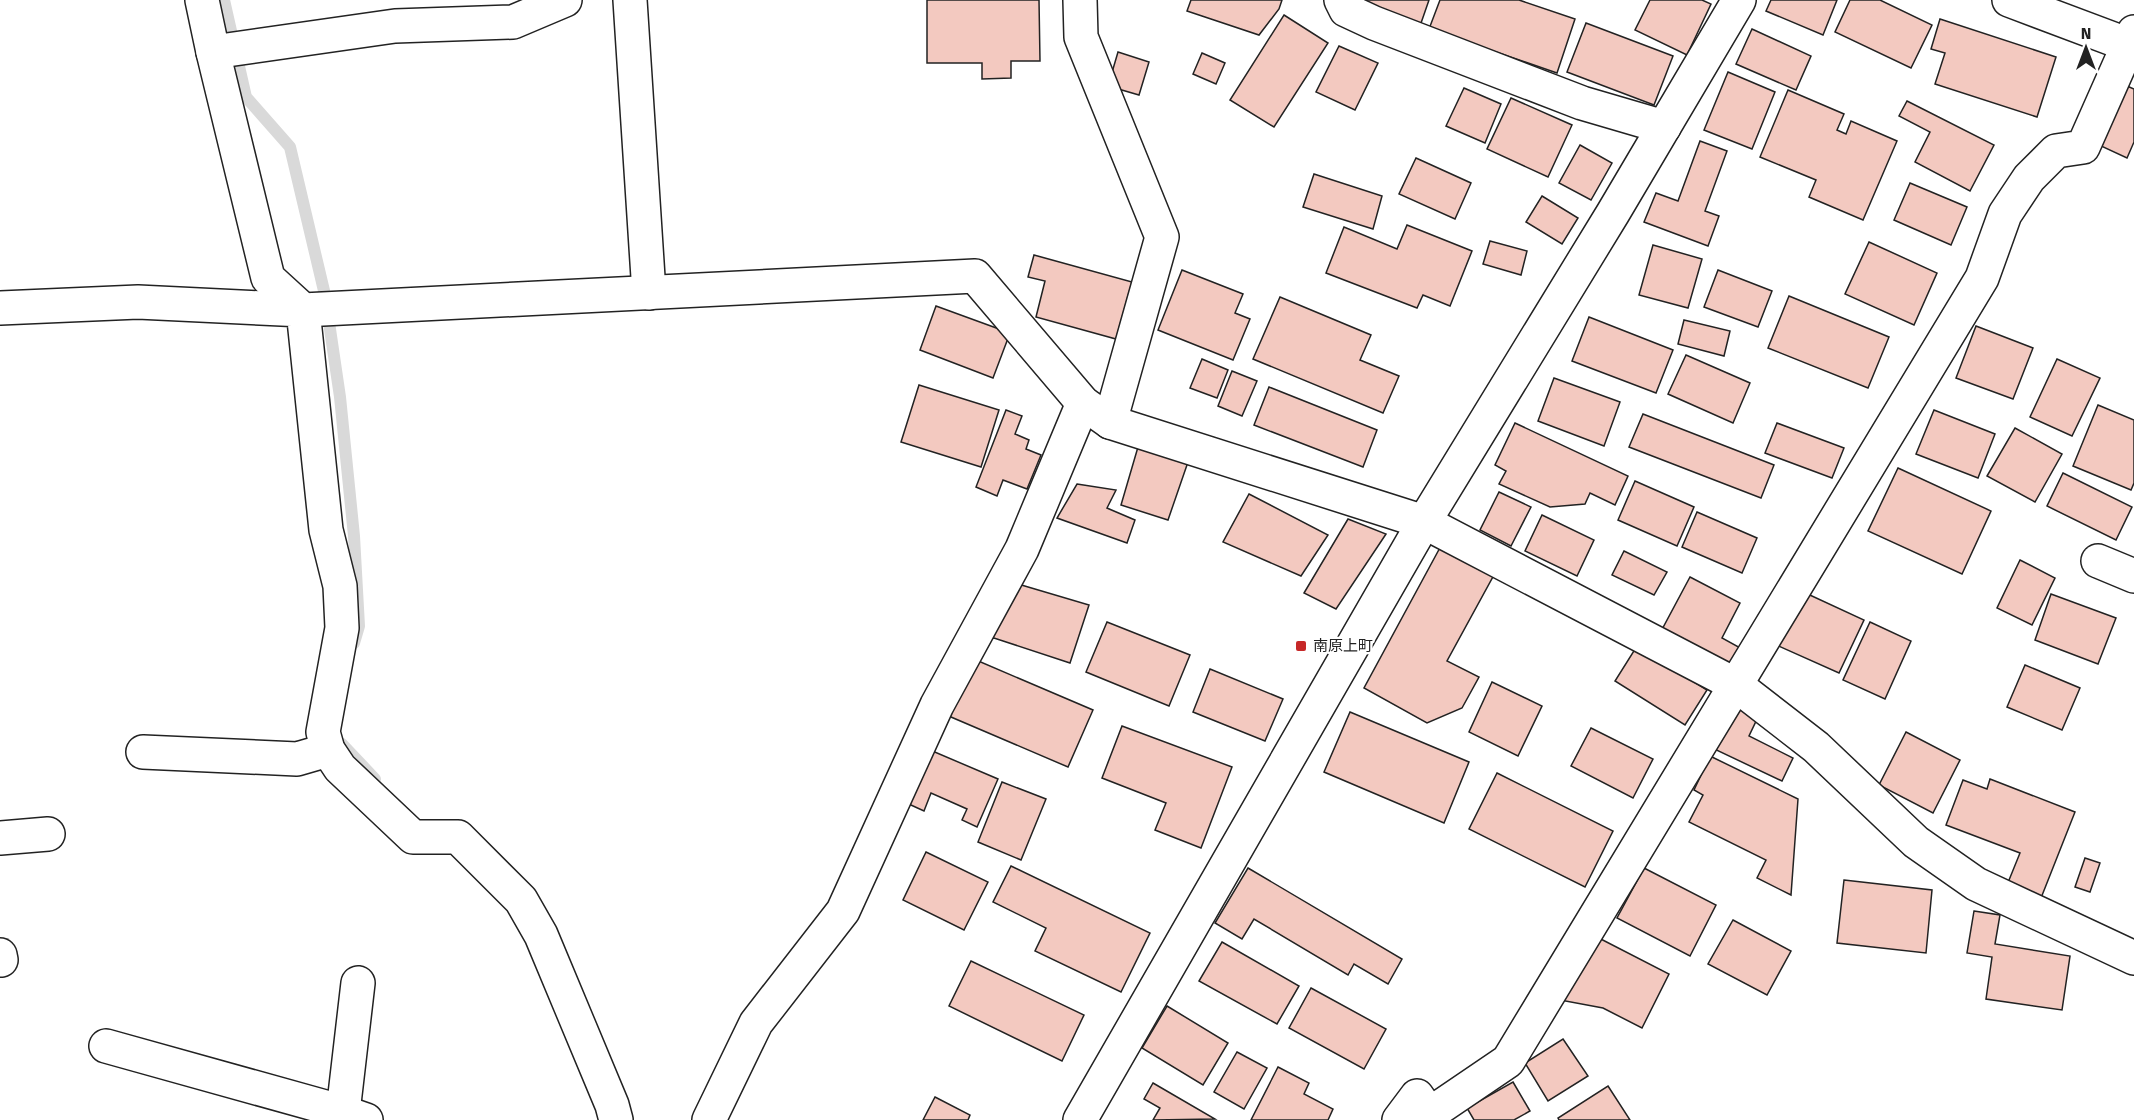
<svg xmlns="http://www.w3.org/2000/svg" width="2134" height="1120" font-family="'Fira Sans','Noto Sans JP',sans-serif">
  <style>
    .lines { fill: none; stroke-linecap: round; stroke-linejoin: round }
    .stream { stroke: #d9d9d9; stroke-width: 12 }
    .building { fill: #f3c9c0; stroke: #222; stroke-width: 1.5 }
    .minor-casing { stroke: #222; stroke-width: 36 }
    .minor { stroke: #fff; stroke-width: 33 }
    .poi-dot { fill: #c62828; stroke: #fff; stroke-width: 2 }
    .labels { text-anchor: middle; stroke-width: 4.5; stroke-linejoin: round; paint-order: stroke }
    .poi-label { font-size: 15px; fill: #222; stroke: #fff; text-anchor: start }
  </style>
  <rect width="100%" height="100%" fill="#fff"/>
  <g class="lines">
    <g class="stream">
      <polyline points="224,0 246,97 290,147 325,295 340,397 354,536 359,626 354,643"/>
      <polyline points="342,744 375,779"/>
    </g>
  </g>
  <g class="building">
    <polygon points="927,0 1039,0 1040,61 1011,61 1011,78 982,79 982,63 927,63"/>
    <polygon points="1191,0 1282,0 1279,9 1259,35 1187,11"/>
    <polygon points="1352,0 1429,0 1420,26"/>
    <polygon points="1440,0 1519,0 1575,19 1557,73 1429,29"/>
    <polygon points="1650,0 1702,0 1711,4 1687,55 1635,30"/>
    <polygon points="1771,0 1837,0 1823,35 1766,11"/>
    <polygon points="1850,0 1880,0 1932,25 1911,68 1835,32"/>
    <polygon points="1284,15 1328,43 1274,127 1230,100"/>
    <polygon points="1940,19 2056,57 2037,117 1935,84 1945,53 1931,49"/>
    <polygon points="1586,23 1673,56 1654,105 1567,72"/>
    <polygon points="1752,29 1811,56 1796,90 1736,64"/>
    <polygon points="1339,46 1378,63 1355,110 1316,92"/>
    <polygon points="1118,52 1149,62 1139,95 1108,86"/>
    <polygon points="1202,53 1225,63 1216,84 1193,74"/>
    <polygon points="1728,72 1775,92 1752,149 1704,130"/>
    <polygon points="2127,86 2134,89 2134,142 2127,158 2101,146"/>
    <polygon points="1464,88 1501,104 1485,143 1446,126"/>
    <polygon points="1788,90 1844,114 1837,130 1846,134 1851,121 1897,141 1863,220 1809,197 1816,180 1760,157"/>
    <polygon points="1511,98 1572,125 1548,177 1487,149"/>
    <polygon points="1907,101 1994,145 1970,191 1915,162 1930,132 1899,116"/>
    <polygon points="1700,141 1727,151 1705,211 1719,216 1708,246 1644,222 1656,193 1678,201"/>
    <polygon points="1580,145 1612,163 1591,200 1559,183"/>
    <polygon points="1416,158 1471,183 1455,219 1399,194"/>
    <polygon points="1314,174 1382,196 1373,229 1303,207"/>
    <polygon points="1910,183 1967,207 1951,245 1894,220"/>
    <polygon points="1542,196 1578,218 1562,244 1526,222"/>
    <polygon points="1407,225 1472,251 1450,306 1423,295 1417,308 1326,273 1344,227 1397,249"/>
    <polygon points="1490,241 1527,251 1521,275 1483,264"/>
    <polygon points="1869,242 1937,273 1914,325 1845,294"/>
    <polygon points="1653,245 1702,259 1688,308 1639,295"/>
    <polygon points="1034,255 1132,282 1116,339 1036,317 1045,281 1028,277"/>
    <polygon points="1182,270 1243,294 1235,313 1250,319 1233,360 1158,330"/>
    <polygon points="1718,270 1772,291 1758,327 1704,307"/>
    <polygon points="1789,296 1889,337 1868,388 1768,348"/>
    <polygon points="1280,297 1371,335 1360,360 1399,376 1383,413 1253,359"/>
    <polygon points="936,306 1010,333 993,378 920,350"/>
    <polygon points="1589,317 1673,350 1656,393 1572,361"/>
    <polygon points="1684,320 1730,331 1724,356 1678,344"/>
    <polygon points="1976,326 2033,348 2013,399 1956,378"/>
    <polygon points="1686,355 1750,383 1733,423 1668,394"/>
    <polygon points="1202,359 1228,370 1217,398 1190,388"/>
    <polygon points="2057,359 2100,378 2072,436 2030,417"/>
    <polygon points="1232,371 1257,381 1242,416 1218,406"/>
    <polygon points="1554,378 1620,402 1604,446 1538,421"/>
    <polygon points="919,385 999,410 981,467 901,442"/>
    <polygon points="1269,387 1377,430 1363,467 1254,425"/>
    <polygon points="2098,405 2134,420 2134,483 2131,490 2073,466"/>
    <polygon points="1006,410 1022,416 1015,434 1029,440 1026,449 1041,455 1027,489 1003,480 997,496 976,487"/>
    <polygon points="1934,410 1995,434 1978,478 1916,454"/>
    <polygon points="1643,414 1774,465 1761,498 1629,447"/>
    <polygon points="1515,423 1628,476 1615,505 1590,493 1585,504 1550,507 1499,484 1506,471 1495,465"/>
    <polygon points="1777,423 1844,448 1832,478 1765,453"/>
    <polygon points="2015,428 2062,454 2035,502 1987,476"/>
    <polygon points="1138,447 1188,462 1168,520 1121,505"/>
    <polygon points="1898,468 1991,511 1962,574 1868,531"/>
    <polygon points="2063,473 2132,507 2116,540 2047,506"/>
    <polygon points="1635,481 1694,507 1677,546 1618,520"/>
    <polygon points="1077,484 1116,490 1107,508 1135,520 1127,543 1057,518"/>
    <polygon points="1499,492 1531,507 1511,546 1480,530"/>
    <polygon points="1249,494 1328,535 1301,576 1223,542"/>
    <polygon points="1697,512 1757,538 1742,573 1682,547"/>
    <polygon points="1542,515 1594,540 1577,576 1525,551"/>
    <polygon points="1348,519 1386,534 1336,609 1304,593"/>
    <polygon points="1442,544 1495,573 1447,661 1479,677 1462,708 1427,723 1364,688"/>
    <polygon points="1624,551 1667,572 1654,595 1612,575"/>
    <polygon points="2020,560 2055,578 2032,625 1997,608"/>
    <polygon points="1690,577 1740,603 1722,638 1744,650 1730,675 1658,637"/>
    <polygon points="1018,584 1089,605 1070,663 994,638 980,641"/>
    <polygon points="1799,590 1864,620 1839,673 1774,644"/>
    <polygon points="2051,594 2116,618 2098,664 2035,640"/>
    <polygon points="1107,622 1190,655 1169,706 1086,672"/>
    <polygon points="1870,622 1911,641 1885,699 1843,680"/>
    <polygon points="1637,646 1707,690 1685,725 1615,681"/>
    <polygon points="969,657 1093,710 1068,767 944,714"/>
    <polygon points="2025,665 2080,688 2062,730 2007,707"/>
    <polygon points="1210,669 1283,699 1265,741 1193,712"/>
    <polygon points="1492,682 1542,706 1518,756 1469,732"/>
    <polygon points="1732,704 1758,717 1749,736 1793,758 1782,781 1710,747"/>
    <polygon points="1350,712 1469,762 1444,823 1324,772"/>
    <polygon points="1122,726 1232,767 1201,848 1155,830 1166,803 1102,778"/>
    <polygon points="1591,728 1653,759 1633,798 1571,766"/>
    <polygon points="1906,732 1960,760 1933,813 1879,785"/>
    <polygon points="923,747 998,779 977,827 962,820 967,809 931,793 924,811 900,800"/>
    <polygon points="1710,756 1798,799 1791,895 1757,878 1766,860 1689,822 1703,795 1694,790"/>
    <polygon points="1497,773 1613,831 1585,887 1469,829"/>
    <polygon points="1990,779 2075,812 2041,898 2007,885 2020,853 1946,825 1963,780 1987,789"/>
    <polygon points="1002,782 1046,799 1021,860 978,842"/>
    <polygon points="926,852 988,882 964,930 903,900"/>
    <polygon points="2085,858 2100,863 2090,892 2075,887"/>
    <polygon points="1011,866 1150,933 1121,992 1035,951 1046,928 993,902"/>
    <polygon points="1248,868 1402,959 1388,984 1354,964 1348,975 1254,919 1242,939 1215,923"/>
    <polygon points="1644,868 1716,905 1690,956 1617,918"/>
    <polygon points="1844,880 1932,890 1926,953 1837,943"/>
    <polygon points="1974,911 2000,915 1995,944 2070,956 2062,1010 1986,999 1992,957 1967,953"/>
    <polygon points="1733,920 1791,951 1767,995 1708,964"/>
    <polygon points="1593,935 1669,974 1642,1028 1603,1008 1560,1000"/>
    <polygon points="1222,942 1299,986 1277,1024 1199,981"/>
    <polygon points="971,961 1084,1015 1062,1061 949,1006"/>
    <polygon points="1311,988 1386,1029 1364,1069 1289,1028"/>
    <polygon points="1167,1006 1228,1043 1203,1085 1142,1048"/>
    <polygon points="1563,1039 1588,1076 1548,1101 1525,1063"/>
    <polygon points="1237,1052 1267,1068 1244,1109 1214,1092"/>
    <polygon points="1278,1067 1309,1083 1304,1094 1333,1109 1328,1120 1251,1120"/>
    <polygon points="1513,1082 1530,1111 1514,1120 1474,1120 1467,1108"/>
    <polygon points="1153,1083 1215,1119 1153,1120 1160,1108 1144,1099"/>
    <polygon points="1608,1086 1630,1120 1559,1120 1558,1118"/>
    <polygon points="935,1097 970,1115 968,1120 923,1120"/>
  </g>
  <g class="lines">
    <g class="minor-casing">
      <g id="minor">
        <polyline points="202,0 213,52 268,278 303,310 975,276 1083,403 1110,422 1424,522 1736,685 1816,747 1916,842 1976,884 2134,958"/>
        <polyline points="630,0 649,293"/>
        <polyline points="1080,0 1081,37 1162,237 1110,422"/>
        <polyline points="1341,0 1346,10 1374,23 1582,103 1664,127"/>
        <polyline points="2009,0 2134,47"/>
        <polyline points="213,52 395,26 513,22 565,0"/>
        <polyline points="0,308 138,302 303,310 326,530 340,586 342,628 323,732 328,750 340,768 413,837 458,837 521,900 541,935 612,1105 616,1120"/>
        <polyline points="2098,561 2134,576"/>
        <polyline points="143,752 297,759 328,750"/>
        <polyline points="0,838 48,834"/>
        <polyline points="0,955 1,960"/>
        <polyline points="106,1046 343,1112 366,1120"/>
        <polyline points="343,1112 358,983"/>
        <polyline points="1430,1114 1508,1061 1982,278 2005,214 2029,178 2056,151 2083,147 2134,32"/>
        <polyline points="709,1120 756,1023 843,911 937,705 1022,549 1083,403"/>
        <polyline points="1080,1120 1424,522 1613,213 1739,0"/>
        <polyline points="1399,1120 1417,1096 1433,1119"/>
      </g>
    </g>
    <use href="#minor" class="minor"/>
  </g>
  <rect class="poi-dot" x="1295" y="640" width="12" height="12" rx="3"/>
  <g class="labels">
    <g class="poi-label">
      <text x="1313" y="651">南原上町</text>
    </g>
  </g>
  <g transform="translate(2086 48)" stroke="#ffffff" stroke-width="4.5" paint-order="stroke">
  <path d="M0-4.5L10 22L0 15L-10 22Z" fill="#222222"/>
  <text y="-9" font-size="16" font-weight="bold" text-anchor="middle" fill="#222222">N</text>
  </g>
</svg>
